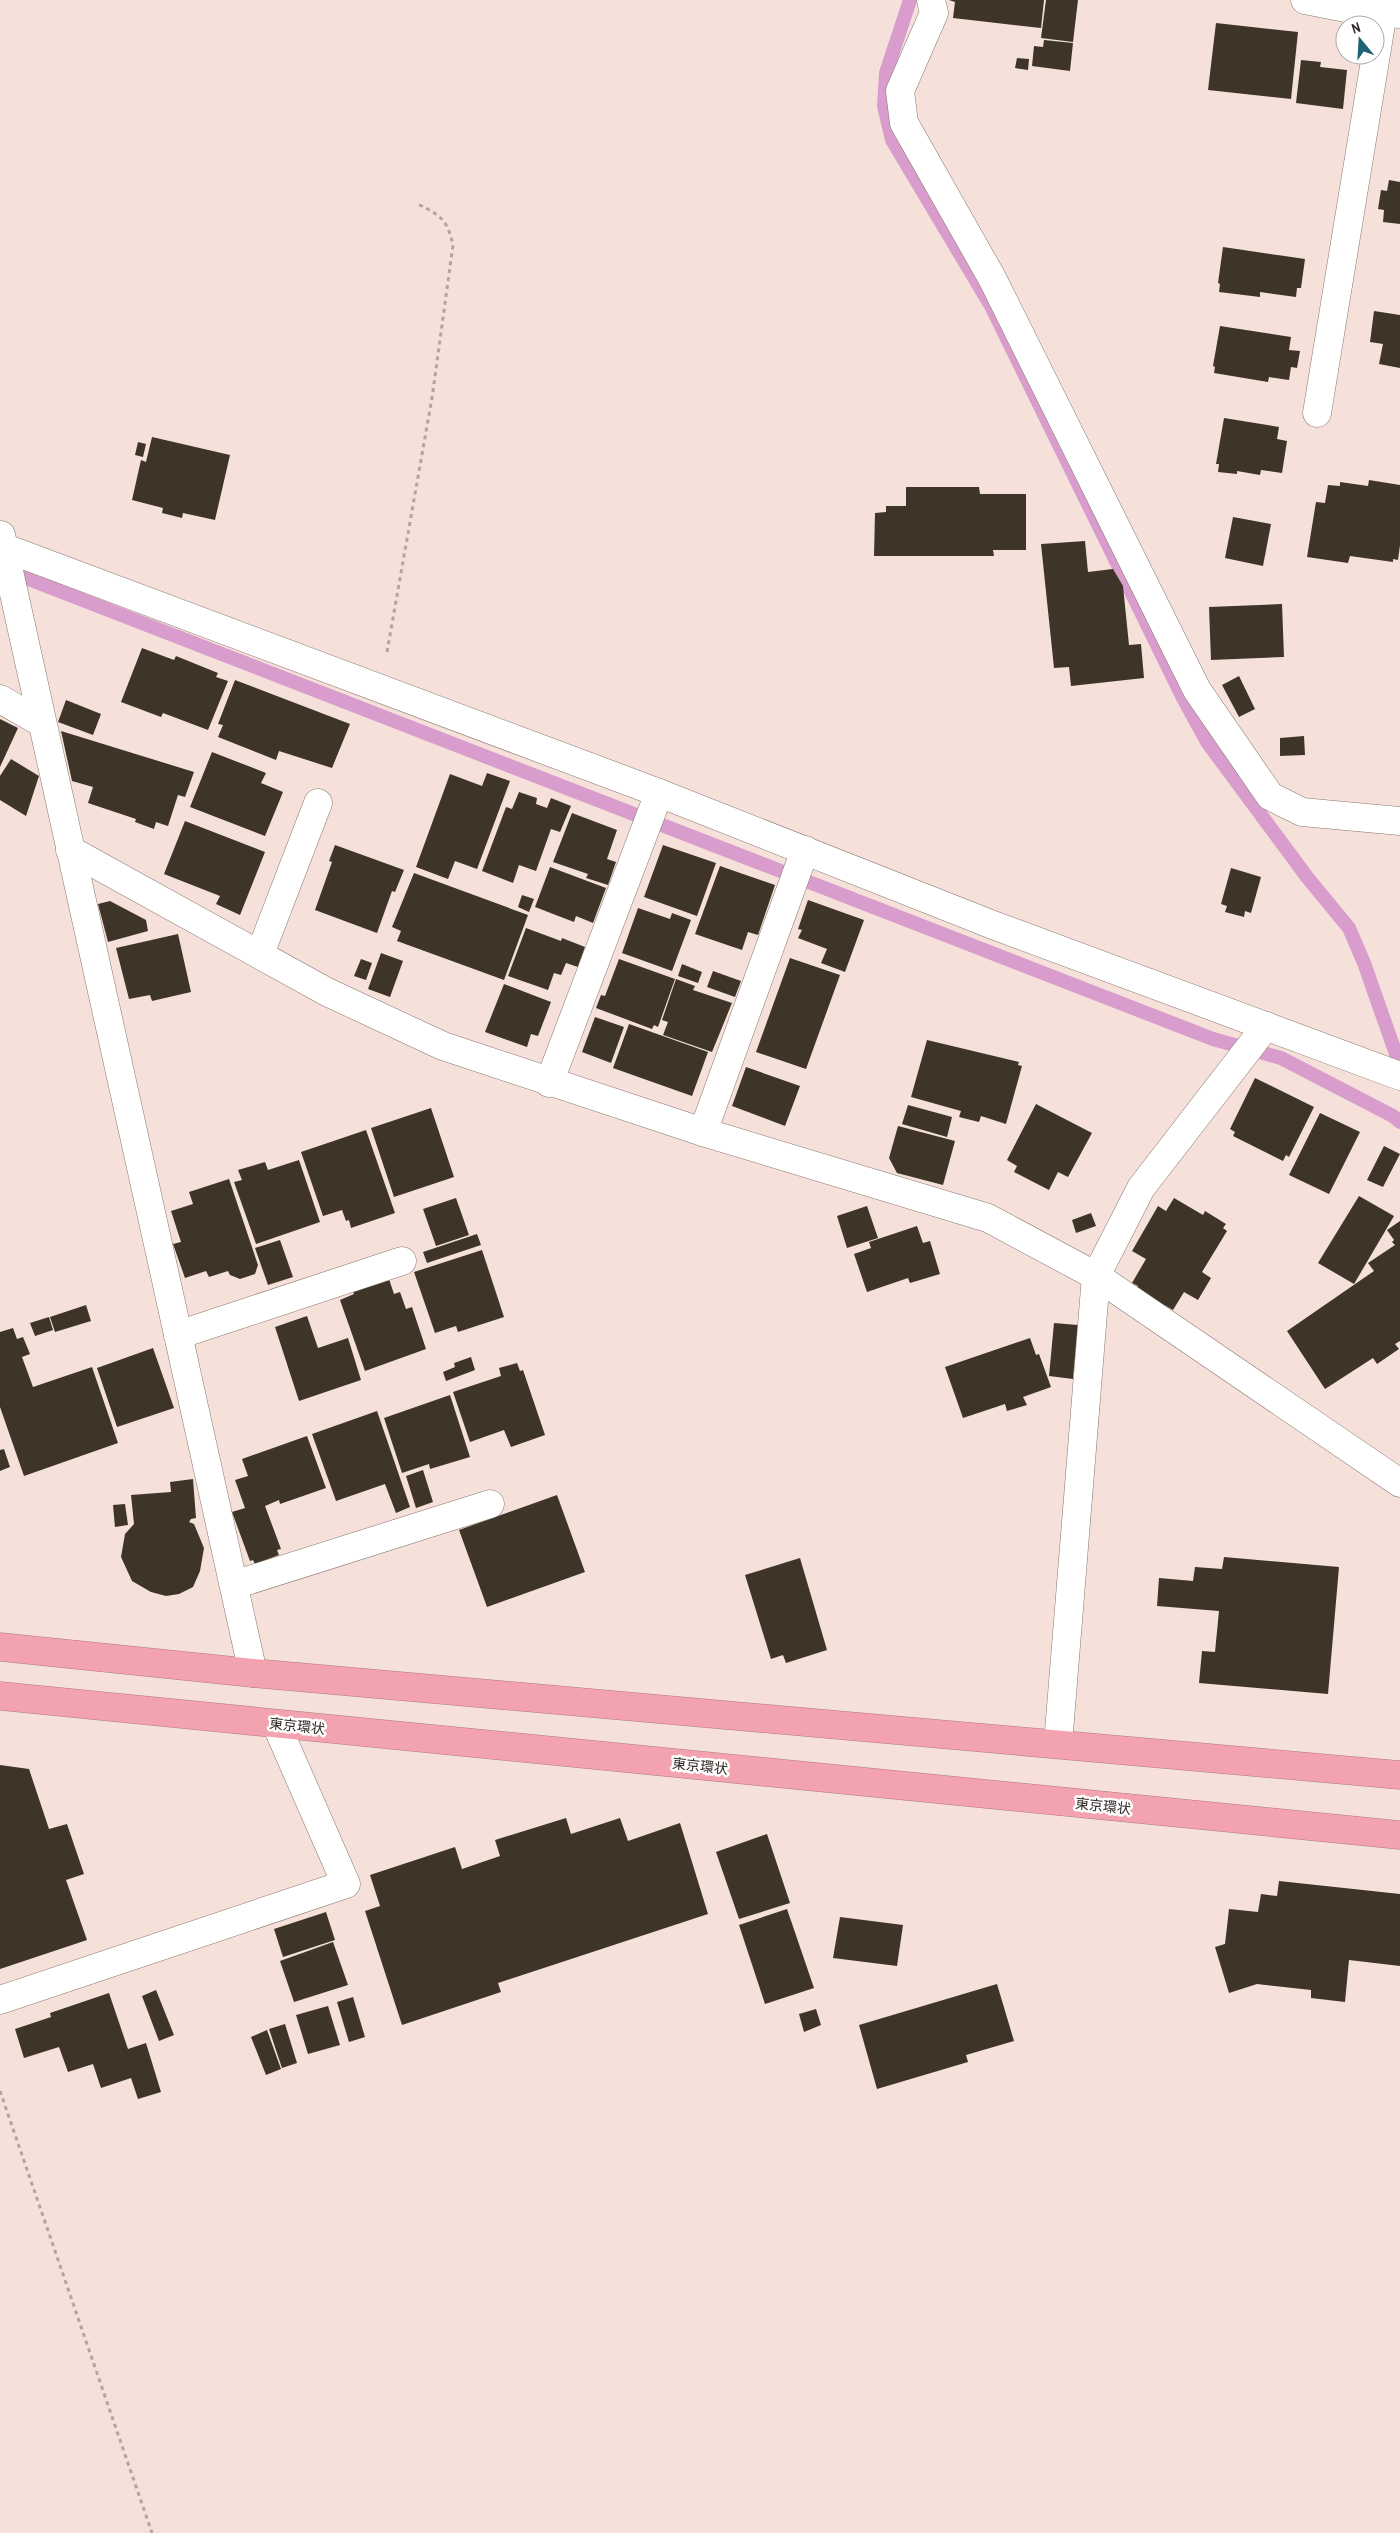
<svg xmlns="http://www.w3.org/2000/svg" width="1400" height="2533" font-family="'Archivo Narrow','Noto Sans JP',sans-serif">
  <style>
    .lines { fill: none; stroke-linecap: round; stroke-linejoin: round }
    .stream { stroke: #d89dcc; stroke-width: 14 }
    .building { fill: #3e3528 }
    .minor-casing { stroke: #88776f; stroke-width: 29 }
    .highway-casing { stroke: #af7880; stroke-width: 29 }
    .path { stroke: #b4a49e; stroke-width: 3; stroke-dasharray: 4 4; stroke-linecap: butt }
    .minor { stroke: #fff; stroke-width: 28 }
    .highway { stroke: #f3a2b0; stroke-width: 28 }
    .labels { text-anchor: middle; stroke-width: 5; stroke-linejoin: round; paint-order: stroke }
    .street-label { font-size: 14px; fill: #302926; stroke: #fff }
  </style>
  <rect width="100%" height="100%" fill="#f5e1d9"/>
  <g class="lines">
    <g class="stream">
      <polyline points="910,0 886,73 884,106 892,140 991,306 1183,698 1207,742 1307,877 1349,928 1364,963 1396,1054"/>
      <polyline points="8,571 1213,1039 1281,1058 1393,1116 1400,1122"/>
    </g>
  </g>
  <g class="building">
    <polygon points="949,0 1044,0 1041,28 953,18 955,2"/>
    <polygon points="1046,0 1078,0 1073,42 1041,38"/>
    <polygon points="1216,23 1298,32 1291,99 1208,90"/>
    <polygon points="1044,40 1073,43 1070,71 1032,66 1034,46 1043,47"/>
    <polygon points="1017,58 1029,59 1028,70 1015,68"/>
    <polygon points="1301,60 1321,62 1320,67 1347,70 1343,109 1296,103"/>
    <polygon points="1389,180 1400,182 1400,224 1383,222 1384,210 1378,209 1381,190 1387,191"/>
    <polygon points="1223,247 1305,259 1301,288 1297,288 1296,297 1260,292 1260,297 1219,292 1220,284 1218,283"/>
    <polygon points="1374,311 1400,315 1400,368 1379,364 1383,344 1370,342"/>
    <polygon points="1220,326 1291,337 1289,350 1300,351 1297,368 1291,367 1289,380 1269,377 1268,382 1214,373 1215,367 1213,366"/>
    <polygon points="1224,418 1279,427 1277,439 1287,441 1282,473 1261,470 1260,475 1237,471 1237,474 1218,472 1219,464 1216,464"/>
    <polygon points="152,437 230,455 215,520 183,513 182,518 162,513 163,508 132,500 141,460 146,462"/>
    <polygon points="138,442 146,444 143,457 135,455"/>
    <polygon points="1369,480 1400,485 1400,545 1398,560 1393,559 1393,562 1350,556 1348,563 1307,557 1316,502 1325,503 1328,485 1340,486 1340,482 1368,486"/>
    <polygon points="906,487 979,487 980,494 1026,494 1026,550 993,550 994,556 874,556 875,513 886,512 886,506 906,506"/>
    <polygon points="1233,517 1271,524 1263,566 1225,558"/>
    <polygon points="1085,541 1088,572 1113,569 1123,586 1129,645 1141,644 1144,678 1071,686 1069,667 1054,668 1041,544"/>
    <polygon points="1282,604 1284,657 1211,660 1209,607"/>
    <polygon points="142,648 174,660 176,656 218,673 216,677 228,681 208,730 163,713 161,717 121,702"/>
    <polygon points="1239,676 1255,709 1239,717 1222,685"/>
    <polygon points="235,680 350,724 332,768 279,751 276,760 218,737 223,725 218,724"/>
    <polygon points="66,700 101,714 93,735 58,722"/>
    <polygon points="0,719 18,728 0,767"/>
    <polygon points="61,731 194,772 185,797 178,795 168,826 156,822 154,829 135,822 136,819 88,803 93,787 72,781"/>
    <polygon points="1304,736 1305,755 1280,756 1280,738"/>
    <polygon points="212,752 266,773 261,783 283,792 265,836 190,807"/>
    <polygon points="11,759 39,776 26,816 0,800 0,776"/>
    <polygon points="487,773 510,781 477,869 455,861 448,879 416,867 450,774 482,786"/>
    <polygon points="519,792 537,798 536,804 547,808 551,798 571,806 560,832 551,829 536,871 519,865 513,883 482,871 506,807 512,809"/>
    <polygon points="572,813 617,830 607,859 616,862 608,885 586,878 588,874 553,862"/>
    <polygon points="185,821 265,852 240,915 216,904 220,896 164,874"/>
    <polygon points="335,845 404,870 395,892 392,891 377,933 315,910 332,862 329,861"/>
    <polygon points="663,845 716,863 697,916 644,897"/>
    <polygon points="720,866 775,885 758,935 748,932 742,950 695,934"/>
    <polygon points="550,867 606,888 593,923 576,916 574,922 535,907"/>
    <polygon points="1231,868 1261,877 1251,913 1245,911 1244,917 1225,912 1227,906 1221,904"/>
    <polygon points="414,873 528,915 504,980 397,941 401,931 392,927"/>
    <polygon points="522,895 534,899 529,912 518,907"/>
    <polygon points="808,900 864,920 845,972 821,963 827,949 798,938 802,930 798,929"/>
    <polygon points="110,901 146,920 148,931 108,942 98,904"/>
    <polygon points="638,908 670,919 672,913 691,920 672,971 622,953"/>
    <polygon points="526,928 561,941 562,938 585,947 578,967 566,963 561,975 554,973 548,990 508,976"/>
    <polygon points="178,934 191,992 152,1001 150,995 129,999 116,948"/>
    <polygon points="381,953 403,961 390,997 368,989"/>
    <polygon points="790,958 840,975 806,1069 756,1052"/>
    <polygon points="361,959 372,963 366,980 354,976"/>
    <polygon points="619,959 675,979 658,1027 654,1025 652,1029 596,1008 601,995 605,996"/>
    <polygon points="682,964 702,972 698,983 678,976"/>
    <polygon points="713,971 741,981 735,997 707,987"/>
    <polygon points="676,979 695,986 693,990 732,1003 712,1052 663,1035 668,1022 662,1020"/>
    <polygon points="504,984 551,1002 538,1036 531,1034 527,1047 485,1032"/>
    <polygon points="595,1017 624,1027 611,1063 582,1052"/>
    <polygon points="629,1024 708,1052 692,1096 613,1068"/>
    <polygon points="927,1040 1019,1062 1018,1065 1022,1066 1006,1124 981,1116 979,1122 959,1117 961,1111 911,1097"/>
    <polygon points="746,1067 800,1086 785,1126 732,1106"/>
    <polygon points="1255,1078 1314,1107 1289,1157 1286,1155 1283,1161 1233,1136 1235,1132 1230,1129"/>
    <polygon points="1036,1104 1092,1133 1068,1177 1058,1172 1049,1190 1014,1172 1017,1166 1007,1160"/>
    <polygon points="908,1105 952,1117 947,1137 902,1124"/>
    <polygon points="431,1108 454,1177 394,1197 371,1128"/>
    <polygon points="1320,1113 1360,1132 1329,1194 1289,1175"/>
    <polygon points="898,1126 955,1141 943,1185 897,1173 889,1158"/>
    <polygon points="366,1130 395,1213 351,1228 349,1220 346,1221 342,1210 323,1216 301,1152"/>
    <polygon points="1384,1146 1400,1154 1383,1187 1367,1180"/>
    <polygon points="299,1160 320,1222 256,1244 234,1182 242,1180 238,1170 265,1162 268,1170"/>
    <polygon points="229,1179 258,1265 255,1274 240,1279 230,1275 228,1271 209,1277 206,1271 185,1278 173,1244 181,1242 171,1211 193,1204 189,1192"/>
    <polygon points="1359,1196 1394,1216 1354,1284 1318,1263"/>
    <polygon points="456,1198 469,1235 436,1246 423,1209"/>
    <polygon points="1174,1198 1203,1215 1205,1211 1226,1224 1223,1228 1227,1231 1202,1272 1211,1278 1198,1300 1184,1292 1173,1310 1136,1289 1138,1286 1132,1283 1146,1259 1132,1251 1158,1206 1166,1211"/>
    <polygon points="867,1206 878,1238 847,1248 837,1216"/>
    <polygon points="1091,1213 1096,1226 1076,1233 1072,1220"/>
    <polygon points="1400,1221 1400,1341 1395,1344 1399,1349 1377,1364 1373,1358 1325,1389 1287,1331 1374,1271 1368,1263 1395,1245 1392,1242 1394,1240 1387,1230"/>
    <polygon points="917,1226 923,1243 930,1241 940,1274 910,1283 908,1278 867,1292 854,1254 871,1248 869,1242"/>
    <polygon points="477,1234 481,1245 427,1263 423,1252"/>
    <polygon points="280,1240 293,1277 268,1285 255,1248"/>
    <polygon points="482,1250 504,1317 458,1332 456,1326 435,1333 414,1272"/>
    <polygon points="389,1279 394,1294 400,1292 406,1309 412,1307 426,1349 365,1371 340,1300 354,1294 353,1291"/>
    <polygon points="86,1305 91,1321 55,1332 50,1317"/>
    <polygon points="307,1316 318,1348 348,1338 361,1380 299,1401 275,1327"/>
    <polygon points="49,1317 53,1330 35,1336 30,1323"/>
    <polygon points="1054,1323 1078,1325 1073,1379 1049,1376"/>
    <polygon points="13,1328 17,1339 23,1337 30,1354 22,1357 33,1387 92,1367 118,1443 24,1476 0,1407 0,1332"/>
    <polygon points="1030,1338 1036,1355 1039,1354 1051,1387 1023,1397 1027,1405 1007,1411 1005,1404 963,1418 945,1367"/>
    <polygon points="153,1348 174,1408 117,1427 97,1368"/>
    <polygon points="471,1357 475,1370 446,1381 443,1372 455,1367 454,1363"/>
    <polygon points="517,1363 520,1371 523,1370 545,1435 511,1447 504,1430 470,1442 453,1392 501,1376 499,1368"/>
    <polygon points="450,1395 470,1457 430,1469 429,1464 402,1473 384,1418"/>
    <polygon points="377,1411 410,1507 396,1513 385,1484 336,1501 312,1434"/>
    <polygon points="307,1436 326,1488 280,1504 279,1500 265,1506 281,1549 277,1550 279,1555 255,1564 253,1560 250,1561 232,1512 245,1508 235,1480 248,1476 242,1459"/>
    <polygon points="4,1449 10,1467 0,1471 0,1450"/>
    <polygon points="423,1470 433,1502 416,1508 406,1476"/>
    <polygon points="193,1479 196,1518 191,1519 189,1522 194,1524 204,1548 200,1571 193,1587 179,1594 166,1596 151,1592 132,1581 121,1557 125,1534 134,1524 131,1495 171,1492 170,1482"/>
    <polygon points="557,1495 585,1572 487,1607 459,1530"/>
    <polygon points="125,1504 128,1525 115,1527 113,1505"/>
    <polygon points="1224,1557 1339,1567 1328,1694 1199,1683 1202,1651 1215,1652 1219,1611 1157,1606 1159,1578 1193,1581 1195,1567 1222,1569"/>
    <polygon points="800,1558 827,1650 786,1663 783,1655 771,1659 745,1575"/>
    <polygon points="0,1765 29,1769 49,1829 67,1824 84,1874 66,1880 87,1940 0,1969"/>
    <polygon points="566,1818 571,1834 620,1818 628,1841 680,1823 708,1914 498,1983 501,1992 402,2025 365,1911 380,1906 370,1875 455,1847 462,1869 500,1856 495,1840"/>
    <polygon points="767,1834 790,1903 739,1919 716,1852"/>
    <polygon points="1279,1881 1400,1894 1400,1966 1349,1960 1345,2002 1311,1998 1311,1990 1257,1984 1229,1993 1215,1947 1225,1944 1229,1909 1258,1912 1261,1894 1277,1896"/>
    <polygon points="787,1909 814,1988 765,2004 739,1925"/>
    <polygon points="326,1912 335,1940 283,1957 274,1929"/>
    <polygon points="840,1917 903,1925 897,1966 833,1958"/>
    <polygon points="333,1942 348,1985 294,2002 280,1961"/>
    <polygon points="997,1984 1014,2041 966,2055 968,2062 877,2089 859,2025"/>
    <polygon points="156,1990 174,2035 159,2041 142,1996"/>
    <polygon points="109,1993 128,2049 146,2043 161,2092 138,2099 131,2078 101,2088 93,2064 68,2072 59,2047 24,2058 15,2029 51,2017 50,2013"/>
    <polygon points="353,1997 365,2037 349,2042 337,2002"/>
    <polygon points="328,2006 340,2045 308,2054 296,2015"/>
    <polygon points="816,2009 821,2025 804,2032 799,2014"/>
    <polygon points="285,2024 297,2063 282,2068 269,2029"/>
    <polygon points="267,2030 281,2069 266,2075 251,2037"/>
  </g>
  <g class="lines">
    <g class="minor-casing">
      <g id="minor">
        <polyline points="931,0 934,13 900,91 904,123 992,278 1197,690 1270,796 1302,812 1400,821"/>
        <polyline points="1305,0 1356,10 1400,14"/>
        <polyline points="1317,413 1383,12"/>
        <polyline points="1,535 253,1673"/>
        <polyline points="0,546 659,793 993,925 1400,1076"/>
        <polyline points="0,699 42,723"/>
        <polyline points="70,850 327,992 443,1046 703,1132 988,1218 1096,1276 1400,1483"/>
        <polyline points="260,954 318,803"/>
        <polyline points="549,1083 659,793"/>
        <polyline points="703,1132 805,850"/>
        <polyline points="178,1335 402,1261"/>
        <polyline points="234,1585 490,1504"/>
        <polyline points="1058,1744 1096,1276 1141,1188 1266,1026"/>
        <polyline points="0,2000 346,1884 276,1724"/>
      </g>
    </g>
    <g class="highway-casing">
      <g id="highway">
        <polyline points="0,1647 253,1673 1400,1775"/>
        <polyline points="0,1696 1400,1835"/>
      </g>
    </g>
    <g class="path">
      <path d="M 387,652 L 432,398 L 453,245 C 447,219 441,216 418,204"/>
      <polyline points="0,2091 152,2533"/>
    </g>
    <use href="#minor" class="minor"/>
    <use href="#highway" class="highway"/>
  </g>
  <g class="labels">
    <g class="street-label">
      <text transform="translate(297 1726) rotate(6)" y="5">東京環状</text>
      <text transform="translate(700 1766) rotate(6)" y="5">東京環状</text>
      <text transform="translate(1103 1806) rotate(6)" y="5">東京環状</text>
    </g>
  </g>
  <g transform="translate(1360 40) rotate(342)"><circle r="24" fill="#ffffff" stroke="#aca9a8"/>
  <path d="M0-4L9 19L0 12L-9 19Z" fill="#1d6374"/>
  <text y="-8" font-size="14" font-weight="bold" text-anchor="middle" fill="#302926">N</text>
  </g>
</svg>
